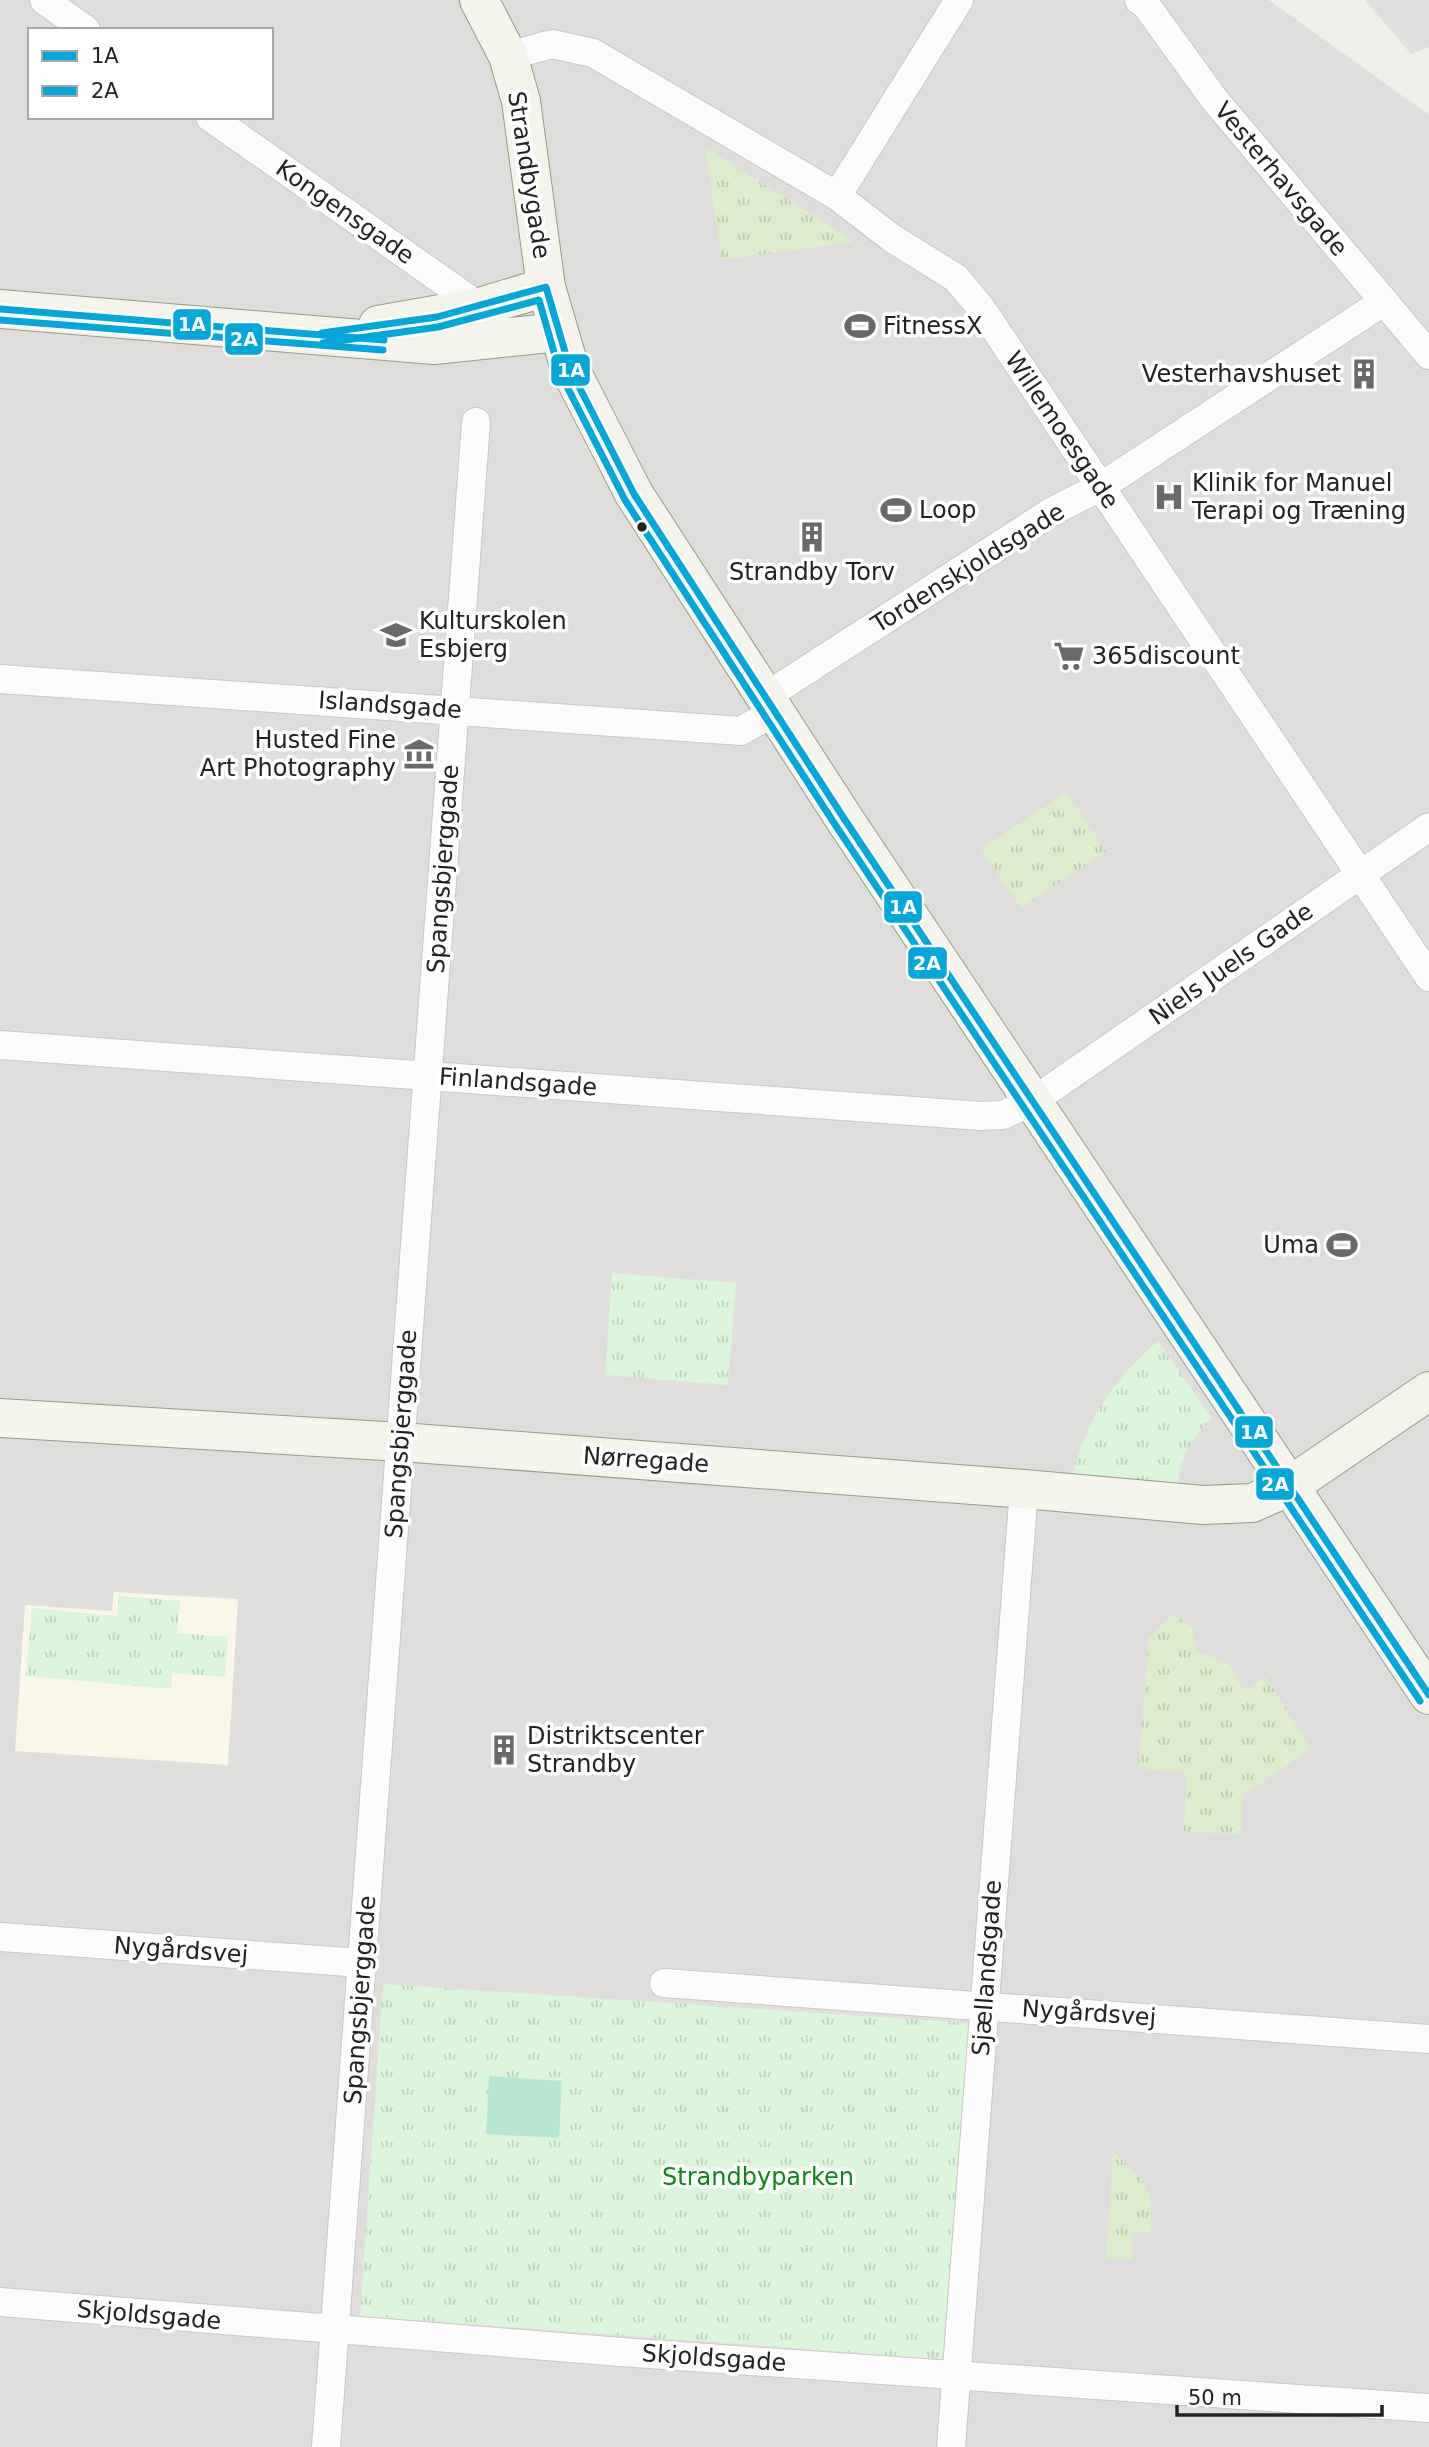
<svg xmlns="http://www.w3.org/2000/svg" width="1429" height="2447" font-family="'DejaVu Sans',sans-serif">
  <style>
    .residential { fill: #dfdedc; fill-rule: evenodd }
    .education { fill: #f8f7e8 }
    .grass { fill: url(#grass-tufts) }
    .park { fill: url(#park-tufts) }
    .pitch { fill: #b7e6d2 }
    .parking { fill: #e0dfde }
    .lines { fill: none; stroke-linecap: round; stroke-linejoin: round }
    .street-casing { stroke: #c9c8c7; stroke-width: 30 }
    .secondary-casing { stroke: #999a82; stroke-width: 40 }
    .street { stroke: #fdfcfc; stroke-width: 28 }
    .secondary { stroke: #f4f4ed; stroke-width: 38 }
    .bus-1-casing { stroke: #fff; stroke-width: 12 }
    .bus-2-casing { stroke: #fff; stroke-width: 12 }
    .bus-1 { stroke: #03a7db; stroke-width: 7 }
    .bus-2 { stroke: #03a7db; stroke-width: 7 }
    .bus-dot { fill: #222; stroke: #fff; stroke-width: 2.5 }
    .labels { text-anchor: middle; stroke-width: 7; stroke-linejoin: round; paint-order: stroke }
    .street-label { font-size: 24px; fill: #222; stroke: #fff }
    .poi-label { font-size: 24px; fill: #222; stroke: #fff; text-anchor: start }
    .park-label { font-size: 24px; fill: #0c8416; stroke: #fff }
    .line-badge { stroke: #fff; stroke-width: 2.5 }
    .badge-label { font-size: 19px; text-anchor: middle; font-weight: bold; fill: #fff }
  </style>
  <defs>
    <pattern id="grass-tufts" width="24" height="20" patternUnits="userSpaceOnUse" patternTransform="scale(1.75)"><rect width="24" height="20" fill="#ddeccb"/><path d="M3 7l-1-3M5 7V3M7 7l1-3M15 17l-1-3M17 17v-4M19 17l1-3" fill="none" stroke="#bdcaae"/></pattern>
    <pattern id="park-tufts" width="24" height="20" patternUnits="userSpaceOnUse" patternTransform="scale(1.75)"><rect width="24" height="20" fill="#daf5da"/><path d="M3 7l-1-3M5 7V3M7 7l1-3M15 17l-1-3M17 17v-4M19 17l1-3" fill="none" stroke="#bbd2bb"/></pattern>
  </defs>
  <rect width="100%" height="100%" fill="#f0eeeb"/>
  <path class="residential" d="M 0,0 L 1269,0 L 1429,115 L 1429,2447 L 0,2447 ZM 30,30 L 271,30 L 271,117 L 30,117 Z"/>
  <polygon class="education" points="114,1592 238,1599 228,1765 15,1751 25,1605 112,1611"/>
  <g class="grass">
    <polygon points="705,147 854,242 722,260"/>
    <polygon points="1067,792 1106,852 1021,908 981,849"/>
    <polygon points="1173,1614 1194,1629 1196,1651 1228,1663 1244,1690 1266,1677 1311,1749 1243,1795 1241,1835 1184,1831 1187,1774 1138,1768 1149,1637"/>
    <path d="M 1113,2152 C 1146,2183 1154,2185 1151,2233 L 1133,2232 L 1131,2261 L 1106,2259 Z"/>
  </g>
  <g class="park">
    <polygon points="612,1273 736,1283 728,1385 605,1375"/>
    <path d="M 1158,1341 L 1212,1418 C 1192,1439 1176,1462 1178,1493 L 1072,1479 C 1087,1417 1111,1383 1158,1341 Z"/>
    <polygon points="119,1596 180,1601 177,1633 228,1637 225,1677 172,1673 171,1689 26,1676 32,1608 117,1616"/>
    <polygon points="383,1984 969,2023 943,2359 360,2316"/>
  </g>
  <polygon class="pitch" points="489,2076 562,2081 559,2138 486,2134"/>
  <g class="parking">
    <polygon points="274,0 421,0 444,29 475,103 431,150 363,103 380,78"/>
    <polygon points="808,0 934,0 923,16 915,12 888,55 870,41 851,67 790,29"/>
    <polygon points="1365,0 1429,0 1429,47 1411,54"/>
    <polygon points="84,117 91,117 138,154 101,212 101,247 62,244 60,289 50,286 55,160"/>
    <polygon points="14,390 58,394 57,411 119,416 117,451 147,454 149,422 188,426 182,496 63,487 57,555 0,551 0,463 9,463"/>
    <polygon points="1093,526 1160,630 1126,651 1095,603 1065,621 1056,608 1040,618 1013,576"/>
    <polygon points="552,574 617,672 595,687 513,683 500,664 499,645 509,633 501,625"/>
    <polygon points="899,704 949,781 1026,732 1064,790 1006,828 989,802 963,819 939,782 924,790 877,718"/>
    <polygon points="1143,796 1206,888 1178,907 1116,815"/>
    <polygon points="1270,1184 1292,1219 1234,1252 1209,1218 1168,1247 1169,1231 1236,1185 1236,1205"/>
    <polygon points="956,1198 1001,1226 1017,1245 987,1360 942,1337"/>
    <polygon points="1307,1233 1332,1273 1296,1295 1271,1256"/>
    <polygon points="1384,1282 1401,1308 1315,1367 1297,1340"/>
    <polygon points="741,1290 849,1299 843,1386 881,1388 885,1340 938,1345 994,1371 1006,1420 730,1399"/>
    <polygon points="507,1506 631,1517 627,1558 504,1548"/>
    <polygon points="1111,1566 1264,1578 1356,1716 1313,1743 1269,1671 1244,1685 1229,1659 1201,1648 1198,1628 1175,1612 1107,1605"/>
    <polygon points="1300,1769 1323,1804 1276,1834 1292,1861 1248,1858 1251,1800"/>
    <polygon points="1352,1832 1380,1878 1348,1897 1320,1852"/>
    <polygon points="86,1987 218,1996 216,2036 166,2033 164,2061 71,2055 69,2075 56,2074 53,2118 0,2115 0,2059 46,2062 49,2009 84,2011"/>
    <polygon points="1068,2089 1114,2092 1102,2262 1056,2259"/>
    <polygon points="1337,2220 1429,2228 1429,2283 1332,2275"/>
  </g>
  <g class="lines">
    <g class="street-casing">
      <g id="street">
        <polyline points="44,0 86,30"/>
        <polyline points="1139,0 1146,5 1214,99 1429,355"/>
        <polyline points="508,56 552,44 593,53 837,196 893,239 956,278 981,308 1429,977"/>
        <polyline points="210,117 480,307"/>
        <polyline points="837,196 959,0"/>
        <polyline points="0,679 741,731 774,712"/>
        <polyline points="765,697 1051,512 1100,487 1383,302"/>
        <polyline points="0,1045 981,1116 1003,1115 1033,1101 1429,827"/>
        <polyline points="0,1937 362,1963"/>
        <polyline points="664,1983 1429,2039"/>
        <polyline points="0,2302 621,2352 1429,2408"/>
        <polyline points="326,2447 476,422"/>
        <polyline points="951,2447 1024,1489"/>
      </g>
    </g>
    <g class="secondary-casing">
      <g id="secondary">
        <polyline points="479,0 508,56 521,101 546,287 570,369 634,494 845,820 1429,1695"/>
        <polyline points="0,309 434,345 559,332"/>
        <polyline points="378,325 480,307 546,287"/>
        <polyline points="0,1418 401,1442 1024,1489 1203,1505 1252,1503 1288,1487 1429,1391"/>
      </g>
    </g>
    <use href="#street" class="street"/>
    <use href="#secondary" class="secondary"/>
    <g class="bus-1-casing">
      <g id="bus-1">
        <polyline points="0,309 384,340"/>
        <polyline points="322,333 437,317 546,287 570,369 634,494 845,820 1429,1695"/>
      </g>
    </g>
    <g class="bus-2-casing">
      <g id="bus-2">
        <polyline points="0,320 383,350"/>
        <polyline points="323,343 438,327 539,300 560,373 625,500 836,826 1420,1701"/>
      </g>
    </g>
    <use href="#bus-1" class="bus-1"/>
    <use href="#bus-2" class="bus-2"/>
  </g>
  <defs>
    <g id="stadium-bare" transform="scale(2.415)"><path d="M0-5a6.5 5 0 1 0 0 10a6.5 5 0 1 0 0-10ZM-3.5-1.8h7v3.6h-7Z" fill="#6a6968" stroke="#fff" stroke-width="2.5" paint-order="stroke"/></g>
    <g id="building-bare" transform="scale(2.415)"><path d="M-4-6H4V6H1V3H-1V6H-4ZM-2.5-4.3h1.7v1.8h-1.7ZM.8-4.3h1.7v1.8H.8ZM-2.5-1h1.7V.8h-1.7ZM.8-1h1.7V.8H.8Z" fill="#6a6968" stroke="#fff" stroke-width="2.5" paint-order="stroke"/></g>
    <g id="hospital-bare" transform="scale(2.415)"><path d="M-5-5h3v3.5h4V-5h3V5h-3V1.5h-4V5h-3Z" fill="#6a6968" stroke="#fff" stroke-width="2.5" paint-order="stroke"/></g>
    <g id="school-bare" transform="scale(2.415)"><path d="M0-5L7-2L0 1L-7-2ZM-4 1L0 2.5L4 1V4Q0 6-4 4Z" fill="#6a6968" stroke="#fff" stroke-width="2.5" paint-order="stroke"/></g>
    <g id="supermarket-bare" transform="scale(2.415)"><path d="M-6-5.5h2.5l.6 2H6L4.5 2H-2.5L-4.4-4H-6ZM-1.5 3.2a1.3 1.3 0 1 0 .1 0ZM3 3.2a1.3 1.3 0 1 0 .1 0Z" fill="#6a6968" stroke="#fff" stroke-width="2.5" paint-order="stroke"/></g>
    <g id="museum-bare" transform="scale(2.415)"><path d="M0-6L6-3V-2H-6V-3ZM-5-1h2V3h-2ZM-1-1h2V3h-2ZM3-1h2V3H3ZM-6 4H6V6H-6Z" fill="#6a6968" stroke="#fff" stroke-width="2.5" paint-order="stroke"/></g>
  </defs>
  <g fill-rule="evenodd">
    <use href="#stadium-bare" x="860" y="326"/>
    <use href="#building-bare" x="1364" y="374"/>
    <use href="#hospital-bare" x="1169" y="497"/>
    <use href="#stadium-bare" x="896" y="510"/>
    <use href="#building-bare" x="812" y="537"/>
    <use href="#school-bare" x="396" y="635"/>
    <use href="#supermarket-bare" x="1069" y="656"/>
    <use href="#museum-bare" x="419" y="754"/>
    <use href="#stadium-bare" x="1342" y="1245"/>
    <use href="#building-bare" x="504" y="1750"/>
  </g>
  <circle class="bus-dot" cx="642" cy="527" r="6"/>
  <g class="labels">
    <g class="street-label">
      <text transform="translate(529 175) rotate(81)" y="8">Strandbygade</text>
      <text transform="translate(1281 179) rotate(50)" y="8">Vesterhavsgade</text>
      <text transform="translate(345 212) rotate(35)" y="8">Kongensgade</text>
      <text transform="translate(1062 430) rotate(56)" y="8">Willemoesgade</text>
      <text transform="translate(968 568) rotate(-32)" y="8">Tordenskjoldsgade</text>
      <text transform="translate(390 705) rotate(4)" y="8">Islandsgade</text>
      <text transform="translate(443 869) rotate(-86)" y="8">Spangsbjerggade</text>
      <text transform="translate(1231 964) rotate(-35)" y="8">Niels Juels Gade</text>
      <text transform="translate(518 1082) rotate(4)" y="8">Finlandsgade</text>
      <text transform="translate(401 1434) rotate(-86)" y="8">Spangsbjerggade</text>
      <text transform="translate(646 1460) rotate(4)" y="8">Nørregade</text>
      <text transform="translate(181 1950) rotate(4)" y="8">Nygårdsvej</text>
      <text transform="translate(987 1968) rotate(-86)" y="8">Sjællandsgade</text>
      <text transform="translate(360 2000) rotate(-86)" y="8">Spangsbjerggade</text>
      <text transform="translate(1089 2013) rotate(4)" y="8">Nygårdsvej</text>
      <text transform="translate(149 2315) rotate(5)" y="8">Skjoldsgade</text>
      <text transform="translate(714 2358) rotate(4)" y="8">Skjoldsgade</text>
    </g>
    <g class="poi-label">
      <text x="883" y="334">FitnessX</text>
      <text x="1341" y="382" text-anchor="end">Vesterhavshuset</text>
      <text x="1192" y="491">Klinik for Manuel<tspan x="1192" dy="28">Terapi og Træning</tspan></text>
      <text x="919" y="518">Loop</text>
      <text x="812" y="580" text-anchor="middle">Strandby Torv</text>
      <text x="419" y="629">Kulturskolen<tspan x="419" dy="28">Esbjerg</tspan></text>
      <text x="1092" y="664">365discount</text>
      <text x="396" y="748" text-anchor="end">Husted Fine<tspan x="396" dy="28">Art Photography</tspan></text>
      <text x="1319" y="1253" text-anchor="end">Uma</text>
      <text x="527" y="1744">Distriktscenter<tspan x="527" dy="28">Strandby</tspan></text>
    </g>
    <g class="park-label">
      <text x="758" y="2185">Strandbyparken</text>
    </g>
  </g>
  <g class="line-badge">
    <rect x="172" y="308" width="40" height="33" rx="7" fill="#03a7db"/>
    <rect x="224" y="322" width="40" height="34" rx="7" fill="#03a7db"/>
    <rect x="550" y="353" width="41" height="34" rx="7" fill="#03a7db"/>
    <rect x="883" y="890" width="40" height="34" rx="7" fill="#03a7db"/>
    <rect x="907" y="946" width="41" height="34" rx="7" fill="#03a7db"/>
    <rect x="1234" y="1415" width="40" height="34" rx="7" fill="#03a7db"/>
    <rect x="1255" y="1467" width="40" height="34" rx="7" fill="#03a7db"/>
  </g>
  <g class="badge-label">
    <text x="192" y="331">1A</text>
    <text x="244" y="346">2A</text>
    <text x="571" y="377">1A</text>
    <text x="903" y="914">1A</text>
    <text x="927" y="970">2A</text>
    <text x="1254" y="1439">1A</text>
    <text x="1275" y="1491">2A</text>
  </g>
  <rect x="28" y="28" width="245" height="91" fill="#ffffff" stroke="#a7a7a7" stroke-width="2"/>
  <rect x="42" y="51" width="35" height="10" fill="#03a7db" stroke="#a7a7a7" stroke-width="2"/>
  <text x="91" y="63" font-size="21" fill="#222222">1A</text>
  <rect x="42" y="86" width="35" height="10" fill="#03a7db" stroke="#a7a7a7" stroke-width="2"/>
  <text x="91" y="98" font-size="21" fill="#222222">2A</text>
  <path d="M1177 2405v10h205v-10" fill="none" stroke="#222222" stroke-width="3.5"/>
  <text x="1188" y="2405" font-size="21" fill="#222222" stroke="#ffffff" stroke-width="5" paint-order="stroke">50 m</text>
</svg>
